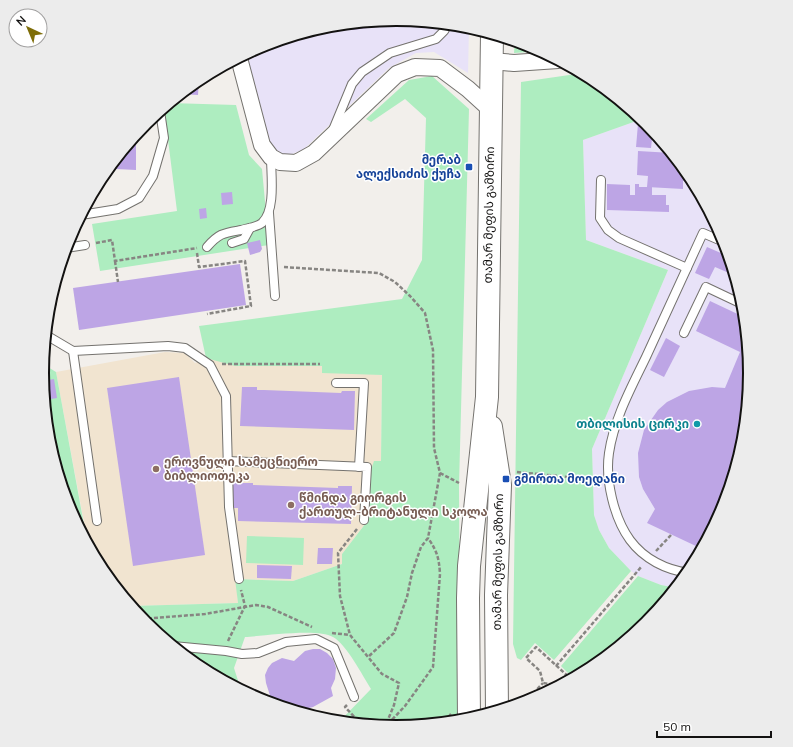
<svg xmlns="http://www.w3.org/2000/svg" width="793" height="747" font-family="Mulish,'Noto Sans Georgian',sans-serif">
  <style>
    .commercial { fill: #e8e2f8 }
    .education { fill: #f1e4d0 }
    .green { fill: #aeedc0 }
    .building { fill: #bda5e5 }
    .lines { fill: none; stroke-linecap: round; stroke-linejoin: round }
    .service-casing { stroke: #74726e; stroke-width: 10 }
    .minor-casing { stroke: #74726e; stroke-width: 18 }
    .primary-casing { stroke: #74726e; stroke-width: 24 }
    .path { stroke: #878582; stroke-width: 2.5; stroke-dasharray: 4 2; stroke-linecap: butt }
    .service { stroke: #fff; stroke-width: 8 }
    .minor { stroke: #fff; stroke-width: 16 }
    .primary { stroke: #fff; stroke-width: 22 }
    .transit-dot { fill: #1a4fb4; stroke: #fff; stroke-width: 1.5 }
    .culture-dot { fill: #0f9aa8; stroke: #fff; stroke-width: 1.5 }
    .education-dot { fill: #8d6e63; stroke: #fff; stroke-width: 1.5 }
    .labels { text-anchor: middle; stroke-width: 3; stroke-linejoin: round; paint-order: stroke }
    .transit-label { font-size: 12px; font-weight: bold; fill: #164399; stroke: #fff; text-anchor: end }
    .street-label { font-size: 12px; fill: #131211; stroke: #fff }
    .culture-label { font-size: 12px; font-weight: bold; fill: #0d838f; stroke: #fff; text-anchor: end }
    .education-label { font-size: 12px; font-weight: bold; fill: #785e54; stroke: #fff; text-anchor: start }
    .rim { fill: none; stroke: #131211; stroke-width: 2 }
  </style>
  <rect width="100%" height="100%" fill="#f2efeb"/>
  <g class="commercial">
    <polygon points="397,19 469,27 468,73 434,52 416,53 389,68 304,149 285,157 276,152 269,144 246,54 261,46 328,26"/>
    <polygon points="642,119 647,123 691,177 724,238 744,305 751,374 744,443 724,509 691,571 677,588 661,585 638,576 631,571 609,548 599,530 594,515 592,449 668,270 586,240 583,140"/>
  </g>
  <polygon class="education" points="165,352 185,353 195,363 206,358 322,366 382,375 381,461 371,470 369,519 342,554 342,564 293,581 236,579 238,603 131,606 102,570 88,544 56,372"/>
  <g class="green">
    <polygon points="515,41 532,46 542,51 514,53"/>
    <polygon points="583,73 594,79 642,119 583,140 586,240 668,270 592,449 594,515 599,530 609,548 631,571 554,660 535,643 521,660 517,658 513,644 521,82"/>
    <path d="M 432,76 L 469,109 L 459,486 L 460,654 L 458,722 L 396,728 L 339,722 L 371,689 C 363,676 346,644 333,637 C 318,628 264,636 245,637 L 234,668 L 241,690 L 199,668 L 146,624 L 131,606 L 238,603 L 235,579 L 293,581 L 342,564 L 342,554 L 369,519 L 371,470 L 374,461 L 381,461 L 382,375 L 322,373 L 322,366 L 235,366 L 206,358 L 199,326 L 402,299 L 422,260 L 426,118 L 405,99 L 371,122 L 366,119 L 409,80 Z"/>
    <polygon points="170,103 236,105 249,155 262,169 269,245 100,271 92,224 177,211 164,108"/>
    <polygon points="43,364 56,372 87,541 86,542 69,509 49,442 42,373"/>
    <polygon points="247,536 304,538 303,565 246,563"/>
    <polygon points="638,576 661,585 677,588 647,624 593,668 574,679 561,666"/>
  </g>
  <g class="building">
    <polygon points="375,21 367,28 353,30 343,24"/>
    <polygon points="199,79 198,95 181,94"/>
    <polygon points="638,124 649,124 653,130 651,148 636,147"/>
    <polygon points="136,134 136,170 116,169 116,159"/>
    <polygon points="638,151 672,153 694,181 683,181 683,189 647,187 648,176 637,175"/>
    <polygon points="607,184 630,185 630,195 635,195 635,184 639,184 639,187 652,187 652,195 666,195 666,205 669,205 669,212 607,210"/>
    <polygon points="97,186 96,201 89,201"/>
    <polygon points="232,192 233,204 222,205 221,193"/>
    <polygon points="206,208 207,218 200,219 199,209"/>
    <polygon points="260,240 262,249 260,252 250,255 247,243"/>
    <polygon points="707,247 730,257 736,276 715,267 709,279 695,273"/>
    <polygon points="240,264 246,305 79,330 73,288"/>
    <polygon points="710,301 746,318 751,374 744,443 724,509 710,535 704,535 698,547 647,523 655,509 643,489 639,477 638,453 644,430 658,410 667,402 689,391 712,387 725,388 740,352 696,331"/>
    <polygon points="666,338 680,346 664,377 650,370"/>
    <polygon points="179,377 205,555 133,566 107,388"/>
    <polygon points="54,379 57,398 45,400 43,381"/>
    <polygon points="242,387 257,387 257,390 264,390 341,393 342,391 355,391 354,430 240,426"/>
    <polygon points="233,483 253,483 253,485 338,488 338,486 352,486 351,524 238,521 238,508 232,508"/>
    <polygon points="318,548 333,548 332,564 317,564"/>
    <polygon points="257,565 292,566 291,579 257,578"/>
    <polygon points="313,649 320,649 327,653 333,659 336,668 335,679 331,688 333,696 313,707 297,711 273,705 266,683 265,675 268,668 272,663 282,658 294,661 305,651"/>
  </g>
  <g class="lines">
    <g class="service-casing">
      <g id="service">
        <polyline points="333,130 352,84 362,72 390,53 436,39 444,31 448,24"/>
        <polyline points="601,180 600,218 608,230 619,238 687,268"/>
        <polyline points="269,213 275,296"/>
        <polyline points="81,215 118,209 139,198 153,176 164,138 160,111"/>
        <polyline points="232,243 244,239 250,228"/>
        <path d="M 207,247 C 219,233 224,233 241,230 C 248,228 257,227 262,223 C 276,210 271,175 271,157"/>
        <polyline points="66,248 85,245"/>
        <polyline points="51,296 52,303"/>
        <polyline points="684,333 706,287 744,305"/>
        <polyline points="46,335 73,351 168,346 185,348 210,365 226,396 229,507 239,579"/>
        <polyline points="73,351 97,521"/>
        <polyline points="336,383 364,383 359,467"/>
        <polyline points="227,461 367,467 364,520"/>
        <path d="M 689,573 C 666,570 644,559 630,540 C 614,518 605,480 609,453 C 614,419 631,388 646,357 C 665,315 684,274 703,233 L 726,243"/>
        <polyline points="173,646 226,651 242,654 258,653 286,642 316,639 334,648 354,697"/>
      </g>
    </g>
    <g class="minor-casing">
      <g id="minor">
        <polyline points="239,58 262,145 271,157 280,162 296,163 314,153 397,74 415,67 440,68 468,89 490,109"/>
        <polyline points="491,61 514,63 558,60"/>
      </g>
    </g>
    <g class="primary-casing">
      <g id="primary">
        <polyline points="491,427 500,485 496,595 497,712"/>
        <polyline points="469,720 468,598 469,566 487,397 492,34"/>
      </g>
    </g>
    <g class="path">
      <polyline points="96,243 112,240 115,261 197,248"/>
      <polyline points="197,253 199,267 245,261 251,306 207,314"/>
      <polyline points="115,261 118,282"/>
      <polyline points="284,267 379,273 395,282 410,296 425,313 433,350 434,448 440,473 428,538 421,547 412,573 407,597 394,633 368,657"/>
      <polyline points="43,358 50,349"/>
      <polyline points="222,364 320,364"/>
      <polyline points="517,472 579,478"/>
      <polyline points="440,473 459,483"/>
      <polyline points="357,529 338,553 340,596 350,635 382,674 399,683 394,705 385,727"/>
      <polyline points="656,551 671,535"/>
      <polyline points="142,619 205,614 256,605 268,607 312,627"/>
      <polyline points="332,633 350,635"/>
      <polyline points="228,641 245,606 241,590"/>
      <polyline points="556,666 642,566"/>
      <polyline points="558,687 557,685 543,683 540,671 526,658 536,647 572,680"/>
      <polyline points="532,701 528,699 543,683"/>
      <polyline points="347,705 345,707 361,724"/>
      <path d="M 388,724 L 405,706 L 433,667 L 440,574 C 439,558 437,551 428,538"/>
      <polyline points="441,724 451,714"/>
    </g>
    <use href="#service" class="service"/>
    <use href="#minor" class="minor"/>
    <use href="#primary" class="primary"/>
  </g>
  <g class="transit-dot">
    <rect x="465" y="163" width="8" height="8" rx="2"/>
    <rect x="502" y="475" width="8" height="8" rx="2"/>
  </g>
  <circle class="culture-dot" cx="697" cy="424" r="4"/>
  <g class="education-dot">
    <circle cx="156" cy="469" r="4"/>
    <circle cx="291" cy="505" r="4"/>
  </g>
  <g class="labels">
    <g class="transit-label">
      <text x="461" y="164">მერაბ<tspan x="461" dy="14">ალექსიძის ქუჩა</tspan></text>
      <text x="514" y="483" text-anchor="start">გმირთა მოედანი</text>
    </g>
    <g class="street-label">
      <text transform="translate(489 215) rotate(-89)" y="4">თამარ მეფის გამზირი</text>
      <text transform="translate(498 562) rotate(-89)" y="4">თამარ მეფის გამზირი</text>
    </g>
    <g class="culture-label">
      <text x="689" y="428">თბილისის ცირკი</text>
    </g>
    <g class="education-label">
      <text x="164" y="466">ეროვნული სამეცნიერო<tspan x="164" dy="14">ბიბლიოთეკა</tspan></text>
      <text x="299" y="502">წმინდა გიორგის<tspan x="299" dy="14">ქართულ-ბრიტანული სკოლა</tspan></text>
    </g>
  </g>
  <path d="M0 0H793V747H0ZM49 373a347 347 0 1 1 694 0a347 347 0 1 1-694 0Z" fill="#ececec" fill-rule="evenodd"/>
  <path class="rim" d="M49 373a347 347 0 1 1 694 0a347 347 0 1 1-694 0Z"/>
  <g transform="translate(28 28) rotate(316)"><circle r="19" fill="#ffffff" stroke="#a1a0a0"/>
  <path d="M0-3L7 15L0 10L-7 15Z" fill="#7e6d08"/>
  <text y="-6" font-size="11" font-weight="bold" text-anchor="middle" fill="#131211">N</text>
  </g>
  <path d="M657 731v6h114v-6" fill="none" stroke="#131211" stroke-width="2"/>
  <text x="663" y="731" font-size="12" fill="#131211" stroke="#ffffff" stroke-width="3" paint-order="stroke">50 m</text>
</svg>
